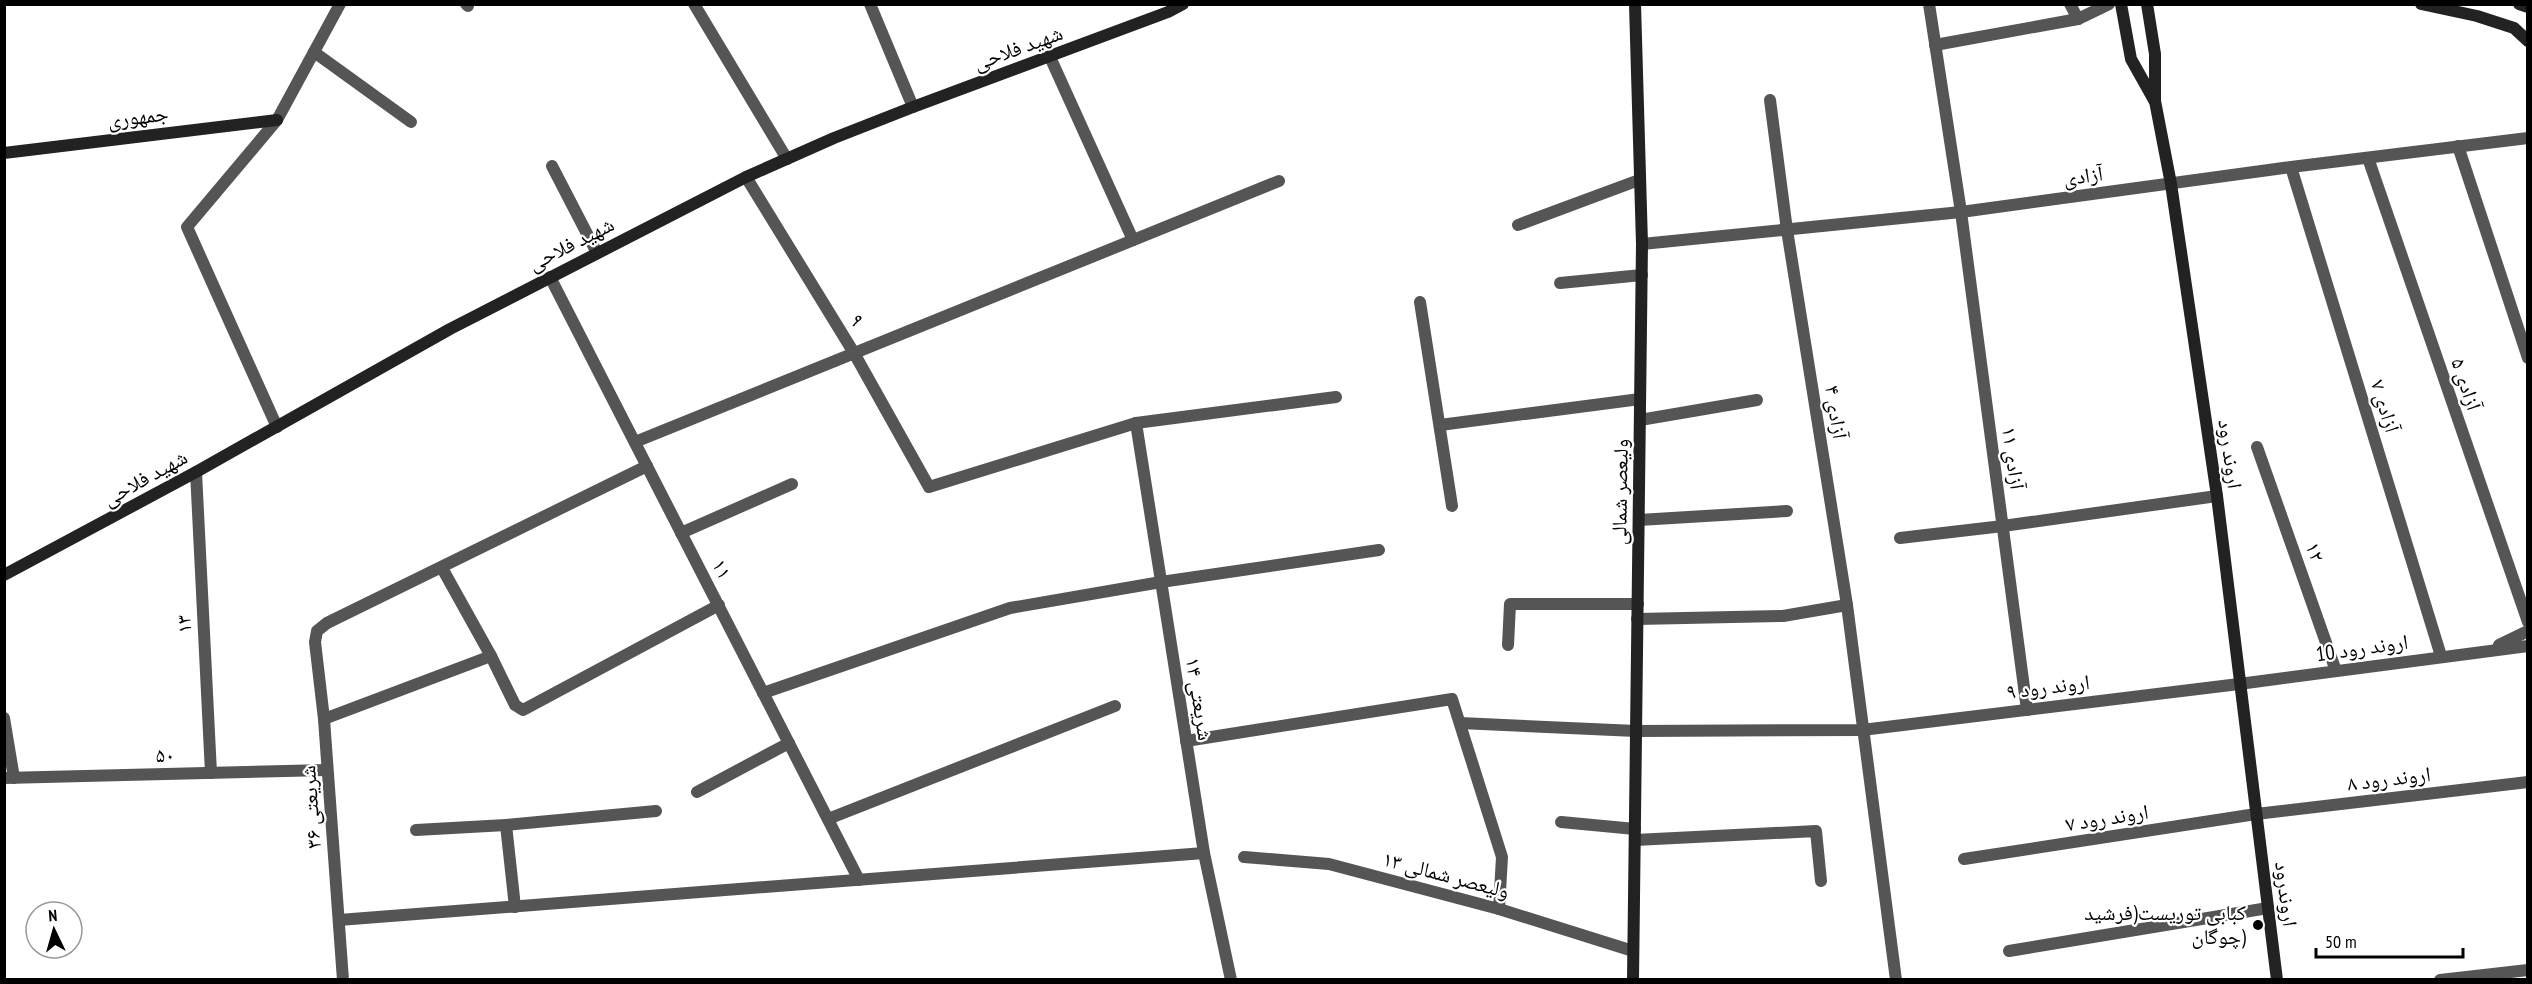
<svg xmlns="http://www.w3.org/2000/svg" width="2532" height="984" font-family="'PT Sans Narrow','Noto Naskh Arabic',sans-serif">
  <style>
    .lines { fill: none; stroke-linecap: round; stroke-linejoin: round }
    .lane { stroke: #555; stroke-width: 12 }
    .street { stroke: #555; stroke-width: 12 }
    .secondary { stroke: #222; stroke-width: 12 }
    .poi-dot { fill: #000; stroke: #fff; stroke-width: 2 }
    .labels { text-anchor: middle; stroke-width: 4.5; stroke-linejoin: round; paint-order: stroke }
    .street-label { font-size: 21px; fill: #000; stroke: #fff }
    .poi-label { font-size: 21px; fill: #000; stroke: #fff; text-anchor: end }
  </style>
  <rect width="100%" height="100%" fill="#fff"/>
  <g class="lines">
    <g class="lane">
      <polyline points="681,533 792,484"/>
      <polyline points="763,693 1010,608 1161,582"/>
      <polyline points="697,792 789,743"/>
      <polyline points="506,825 515,907"/>
      <polyline points="416,830 506,825 656,811"/>
      <polyline points="339,920 1204,853"/>
    </g>
    <g class="street">
      <polyline points="466,4 468,6"/>
      <polyline points="694,4 787,159"/>
      <polyline points="870,4 913,107"/>
      <polyline points="1929,4 1961,212 2027,710"/>
      <polyline points="2078,19 2109,4"/>
      <polyline points="1935,45 2078,19 2070,4"/>
      <polyline points="314,52 411,122"/>
      <polyline points="1050,57 1133,240"/>
      <polyline points="1770,100 1787,230 1847,605 1896,980"/>
      <polyline points="2458,146 2528,358"/>
      <polyline points="2368,158 2528,622"/>
      <polyline points="552,166 597,253"/>
      <polyline points="2291,167 2441,656"/>
      <polyline points="746,177 854,353 929,487 1136,423 1336,397"/>
      <polyline points="1518,225 1639,180"/>
      <polyline points="1642,244 1961,212 2291,167 2528,138"/>
      <polyline points="550,277 859,880"/>
      <polyline points="1560,283 1642,275"/>
      <polyline points="1420,302 1452,506"/>
      <polyline points="1640,420 1757,400"/>
      <polyline points="1136,423 1204,853 1231,980"/>
      <polyline points="1440,425 1640,399"/>
      <polyline points="277,427 187,227 277,120 340,4"/>
      <polyline points="635,442 1279,181"/>
      <polyline points="2257,447 2336,671"/>
      <polyline points="196,472 211,773"/>
      <polyline points="1639,520 1787,511"/>
      <polyline points="1900,538 2003,526 2217,496"/>
      <polyline points="442,568 491,656 515,705 523,710 719,605"/>
      <polyline points="1161,582 1379,550"/>
      <polyline points="1637,619 1783,616 1847,605"/>
      <polyline points="1508,645 1510,604 1638,604"/>
      <polyline points="2499,645 2528,631"/>
      <polyline points="4,718 14,778"/>
      <polyline points="324,719 491,656"/>
      <polyline points="1460,723 1636,731 1862,730 2239,684 2528,646"/>
      <polyline points="1186,741 1452,699 1502,857 1499,909"/>
      <polyline points="4,778 327,770"/>
      <polyline points="828,819 1115,706"/>
      <polyline points="1561,822 1635,829"/>
      <polyline points="1635,840 1816,831 1821,881"/>
      <polyline points="1244,857 1329,864 1499,909 1633,951"/>
      <polyline points="1964,859 2256,814 2528,782"/>
      <polyline points="2009,951 2268,908"/>
      <polyline points="343,980 324,719 315,642 317,631 327,623 647,466"/>
      <polyline points="2440,980 2528,970"/>
    </g>
    <g class="secondary">
      <polyline points="2121,4 2131,59 2154,100"/>
      <polyline points="2147,4 2155,54 2155,101 2171,184 2217,496 2277,980"/>
      <polyline points="2421,4 2477,16 2514,28 2528,41"/>
      <polyline points="2519,4 2528,7"/>
      <polyline points="4,153 277,120"/>
      <polyline points="4,575 196,472 450,329 746,177 834,138 913,107 1168,12 1183,4"/>
      <polyline points="1633,980 1642,244 1635,4"/>
    </g>
  </g>
  <circle class="poi-dot" cx="2258" cy="925" r="6"/>
  <g class="labels">
    <g class="street-label">
      <text transform="translate(1018 48) rotate(-20)" y="7">شهید فلاحی</text>
      <text transform="translate(138 117) rotate(-7)" y="7">جمهوری</text>
      <text transform="translate(2083 176) rotate(-8)" y="7">آزادی</text>
      <text transform="translate(571 244) rotate(-27)" y="7">شهید فلاحی</text>
      <text transform="translate(857 320) rotate(58)" y="7">۹</text>
      <text transform="translate(2466 384) rotate(71)" y="7">آزادی ۵</text>
      <text transform="translate(2385 406) rotate(73)" y="7">آزادی ۷</text>
      <text transform="translate(1836 412) rotate(81)" y="7">آزادی ۴</text>
      <text transform="translate(2230 454) rotate(82)" y="7">اروند رود</text>
      <text transform="translate(2013 458) rotate(82)" y="7">آزادی ۱۱</text>
      <text transform="translate(145 478) rotate(-29)" y="7">شهید فلاحی</text>
      <text transform="translate(1620 492) rotate(-89)" y="7">ولیعصر شمالی</text>
      <text transform="translate(2315 552) rotate(71)" y="7">۱۲</text>
      <text transform="translate(722 569) rotate(63)" y="7">۱۱</text>
      <text transform="translate(184 624) rotate(-93)" y="7">۱۳</text>
      <text transform="translate(2362 648) rotate(-8)" y="7">اروند رود 10</text>
      <text transform="translate(2048 687) rotate(-7)" y="7">اروند رود ۹</text>
      <text transform="translate(1199 699) rotate(81)" y="7">شریعتی ۱۴</text>
      <text transform="translate(165 755) rotate(-1)" y="7">۵۰</text>
      <text transform="translate(2389 779) rotate(-7)" y="7">اروند رود ۸</text>
      <text transform="translate(311 807) rotate(-94)" y="7">شریعتی ۳۶</text>
      <text transform="translate(2107 818) rotate(-9)" y="7">اروند رود ۷</text>
      <text transform="translate(1446 875) rotate(15)" y="7">ولیعصر شمالی ۱۳</text>
      <text transform="translate(2286 894) rotate(83)" y="7">اروندرود</text>
    </g>
    <g class="poi-label">
      <text x="2246" y="920">کبابی توریست(فرشید<tspan x="2246" dy="24">چوگان)</tspan></text>
    </g>
  </g>
  <rect width="2532" height="984" fill="none" stroke="#000000" stroke-width="12"/>
  <g transform="translate(54 930) rotate(355)"><circle r="28" fill="#ffffff" stroke="#999999" stroke-width="1.5"/>
  <path d="M0-4.5L10 22L0 15L-10 22Z" fill="#000000"/>
  <text y="-9" font-size="16" font-weight="bold" text-anchor="middle" fill="#000000">N</text>
  </g>
  <path d="M2316 948v9h147v-9" fill="none" stroke="#000000" stroke-width="3"/>
  <text x="2325" y="948" font-size="18" fill="#000000" stroke="#ffffff" stroke-width="4.5" paint-order="stroke">50 m</text>
</svg>
